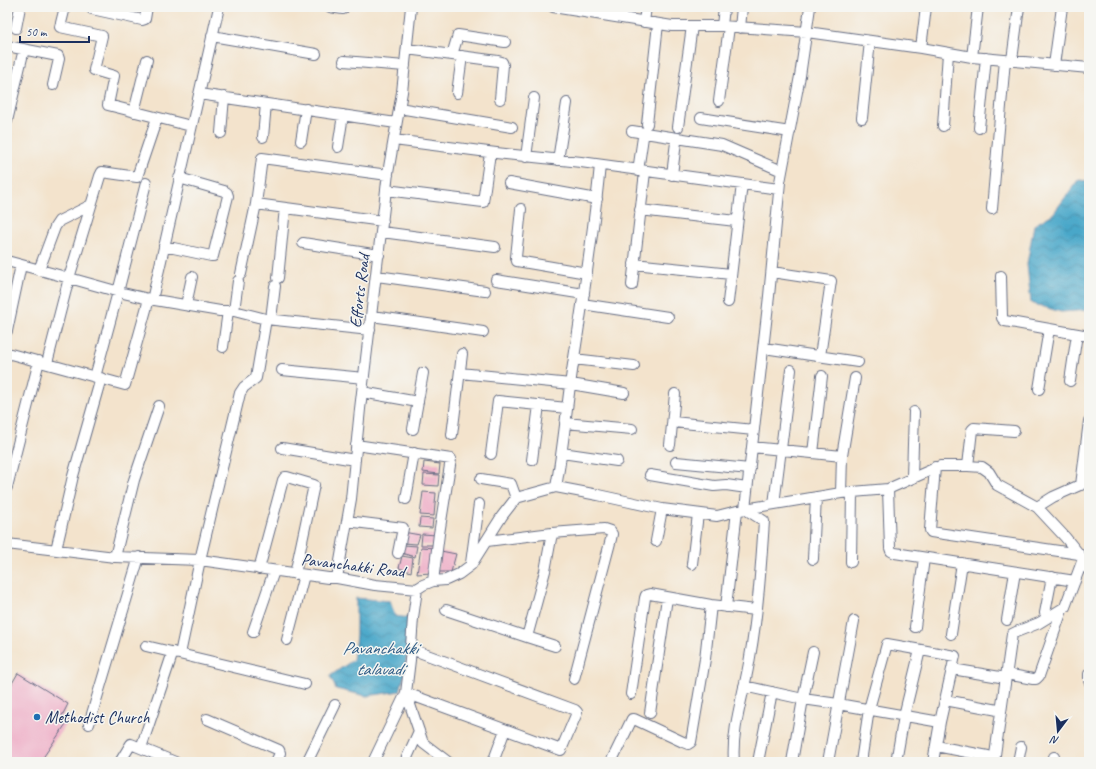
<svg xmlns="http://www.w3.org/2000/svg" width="1096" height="769" viewBox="0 0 1096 769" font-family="Caveat,sans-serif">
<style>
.water{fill:url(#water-waves);stroke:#326b94}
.building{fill:#eeadc6}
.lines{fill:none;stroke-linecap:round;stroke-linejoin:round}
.minor-casing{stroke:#676e84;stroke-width:12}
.minor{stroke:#fff;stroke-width:10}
.poi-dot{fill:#1f6fb2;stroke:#f6f6f2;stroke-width:1.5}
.labels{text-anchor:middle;stroke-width:3;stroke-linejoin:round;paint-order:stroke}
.street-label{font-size:17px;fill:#1b2f5e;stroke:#f6f6f2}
.poi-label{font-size:17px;fill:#1b2f5e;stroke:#f6f6f2;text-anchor:start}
.water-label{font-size:18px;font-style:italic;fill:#2b5983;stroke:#f6f6f2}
</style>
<defs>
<pattern id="water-waves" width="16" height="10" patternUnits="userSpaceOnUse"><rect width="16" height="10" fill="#4aa7c9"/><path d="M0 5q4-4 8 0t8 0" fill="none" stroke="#3d88a6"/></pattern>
</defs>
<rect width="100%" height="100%" fill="#f6f6f2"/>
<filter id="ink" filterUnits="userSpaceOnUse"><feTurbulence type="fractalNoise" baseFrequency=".025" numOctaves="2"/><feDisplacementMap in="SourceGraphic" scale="8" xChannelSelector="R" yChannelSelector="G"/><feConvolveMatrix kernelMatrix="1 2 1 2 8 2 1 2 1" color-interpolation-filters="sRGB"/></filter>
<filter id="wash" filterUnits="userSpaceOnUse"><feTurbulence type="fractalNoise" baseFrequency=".012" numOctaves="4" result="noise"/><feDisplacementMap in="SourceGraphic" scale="16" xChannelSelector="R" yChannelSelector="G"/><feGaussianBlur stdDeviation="0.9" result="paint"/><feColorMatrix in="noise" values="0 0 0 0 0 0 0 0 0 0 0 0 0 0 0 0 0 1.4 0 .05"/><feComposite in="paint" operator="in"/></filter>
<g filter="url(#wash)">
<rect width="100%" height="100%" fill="#f3e3cc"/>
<path class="water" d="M1078 180 1089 181V310L1061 312 1031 303 1027 264 1034 225 1053 214Z
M356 598 390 601 395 616 409 618 405 673 400 691 367 696 336 689 330 676 353 660 356 636Z"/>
<g id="blocks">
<path class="building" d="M424 462 440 464 439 474 423 472Z
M424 474 439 475 438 486 423 485Z
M423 492 436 493 434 516 420 515Z
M420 518 433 519 432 528 419 527Z
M403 532 420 535 417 544 402 543Z
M422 534 437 535 435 545H421Z
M403 545 417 546 415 557 401 553Z
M421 547 435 548 431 573 417 574Z
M441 551 456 554 451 572H436Z
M402 556 413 558 411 572 399 568Z
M18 673 68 704 62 716 70 718 40 762H7V692Z"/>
</g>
</g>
<g filter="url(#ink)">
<use href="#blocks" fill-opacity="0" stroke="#676e84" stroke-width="1"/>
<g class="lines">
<defs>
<path id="minor" d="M65 7 60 27 102 36 94 70 114 76 108 105 191 126
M330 7 343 9
M553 7 672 26H722L807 32 921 48 972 57 1089 68
M92 9 142 20 145 19 147 7
M644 22 646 7
M722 26 724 7
M16 28 20 7
M740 28 742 7
M212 36 316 54
M7 46 58 56 59 59 53 85
M921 48 926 7
M407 49 498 61 502 62 503 65 500 99
M452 55 458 35 505 42
M972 57 978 7
M1012 60 1019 7
M344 61 405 66
M1054 65 1062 7
M457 93 462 56
M199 94 396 123
M719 101 729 27
M399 108 512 127
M134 112 147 60
M701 118 790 132
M862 118 870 41
M7 121 24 49
M647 124 658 24
M943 126 948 53
M678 127 692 26
M979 128 986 58
M632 131 722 145 782 171
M221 133 224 97
M263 137 266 104
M394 140 496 153 581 162 779 189
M301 141 306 109
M338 147 343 115
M526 157 534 98
M558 160 567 103
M638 171 643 137
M672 175 676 142
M509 183 597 199
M386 190 483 202 490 153
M521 209 516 257 517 261 587 273
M992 209 1005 60
M640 210 736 221
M383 221 256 204 262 158 388 175
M382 232 495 247
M303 243 379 255
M164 246 211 256H213L228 196 227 193 224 191 179 178
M7 261 73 279 123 293 149 299 220 311H234L266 319 370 330
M634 264 731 274
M39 270 55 227 59 221 91 205
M772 272 831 281 820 356
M241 274 256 204
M377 276 485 291
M1001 276 1002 318 1005 321 1089 336
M278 278 285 208
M496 280 584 294
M632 285 645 172
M152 300 219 7
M728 302 742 184
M582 304 668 317
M186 305 192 277
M234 311 238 281
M372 316 483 332
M271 319 275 286
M7 331 21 265
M223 347 228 311
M764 348 858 362
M7 353 125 385 149 299
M574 359 634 366
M47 363 69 278 100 176 102 172 137 177 157 118
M282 370 364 378
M460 373 571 384 624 393
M95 377 118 292 146 183
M1070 381 1077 334
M1039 389 1049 329
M362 392 418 402
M673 422 754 430
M565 423 632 429
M413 429 423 373
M452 435 462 354
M356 445 451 459 439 534 433 581
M670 445 675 394
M282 448 355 460
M562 453 617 461
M813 453 822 376
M491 454 498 401 567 408
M842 456 855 378
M532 460 539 405
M676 462 750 469
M968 466 972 430 974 428 1014 431
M935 467 930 530 931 532 1079 554
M650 475 714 486 726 485 747 488
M912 477 914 412
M481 479 511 484 516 498
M1081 485 1089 421
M7 487 39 361
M556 487C564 444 567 401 574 358 584 294 594 230 600 165
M888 489 890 548 891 551 895 553 1075 581
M841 493 888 489 940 466H968L982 467 989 472 997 485 1037 507 1065 537 1083 559 1089 571
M406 499 414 453
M774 504 791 370
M1037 507 1053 497 1089 481
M745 509 769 296 780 182 800 76 810 7
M347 521 403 528 398 553
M552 533 604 529 610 531 612 534 611 539 574 679
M656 541 662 509
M7 544 115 557 200 560 328 578H337L375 585 417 589 423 585 433 581 446 580 459 574 471 565 502 516 516 498 556 487 598 495 662 509 717 516 745 509 841 493 842 456 752 447
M56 550 73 476 101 378
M115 557 134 480 159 406
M813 559 816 497
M851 562 852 492
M471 563 479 504
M692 564 698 514
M259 569 283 480 285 477H287L314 485 295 574
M337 578 351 499 360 409 388 173 402 92 411 7
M417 589 413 618 410 660 406 693 423 743 448 762
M726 607 737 511
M446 610 527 637 545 571 552 533 487 541
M1045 613 1052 577
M1007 620 1015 572
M915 627 924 558
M253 632 274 571
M951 634 962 563
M527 637 555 646
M287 640 304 575
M146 646 305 684
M180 654 200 560 240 393 244 387 256 378 266 319
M952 669 1000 677
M1006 674 1033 679H1036L1039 676 1062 610
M1089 674V681
M744 686 803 699 838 704 940 722 933 762
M631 694 645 598 646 595 650 594 711 605 756 610
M945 700 998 710
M650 713 667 598
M207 719 279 750 280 753 276 762
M89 724 139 557
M936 746 988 756
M141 748 173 652
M120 762 131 744 175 762
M307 762 335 705
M373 762 406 693 561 750 576 715 577 712 575 710 411 649
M405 762 419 731
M493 762 505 730
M611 762 632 719H634L683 742 688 744 691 742 705 659 711 605
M734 762C731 728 745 691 750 657 758 612 761 566 764 521L745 509
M758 762 772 692
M792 762 803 699 813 652
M828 762 854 621
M861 762 869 709 887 644 955 656 940 722
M896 762 904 716 920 650
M994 762 1012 634 1016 632 1039 623 1065 607 1083 559
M1018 762 1021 747
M1053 762 1054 757"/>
</defs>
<use href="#minor" class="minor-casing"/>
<use href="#minor" class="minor"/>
</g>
</g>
<circle class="poi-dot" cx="37" cy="717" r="4"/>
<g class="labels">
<g class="street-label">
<text transform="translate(359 291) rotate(-83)" y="6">Efforts Road</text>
<text transform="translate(353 565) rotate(7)" y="6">Pavanchakki Road</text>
</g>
<g class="poi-label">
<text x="45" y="723">Methodist Church</text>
</g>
<g class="water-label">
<text x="380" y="654">Pavanchakki<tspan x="380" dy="21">talavadi</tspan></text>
</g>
</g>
<rect width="1096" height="769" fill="none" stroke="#f6f6f2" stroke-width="24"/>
<g transform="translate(1058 731) rotate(196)" stroke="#f6f6f2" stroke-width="3" paint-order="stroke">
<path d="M0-3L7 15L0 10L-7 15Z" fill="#1b2f5e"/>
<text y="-6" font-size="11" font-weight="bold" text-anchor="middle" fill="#1b2f5e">N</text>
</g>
<path d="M20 36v6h69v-6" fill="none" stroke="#1b2f5e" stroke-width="2"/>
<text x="26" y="36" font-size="12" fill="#1b2f5e" stroke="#f6f6f2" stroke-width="3" paint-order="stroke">50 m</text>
</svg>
